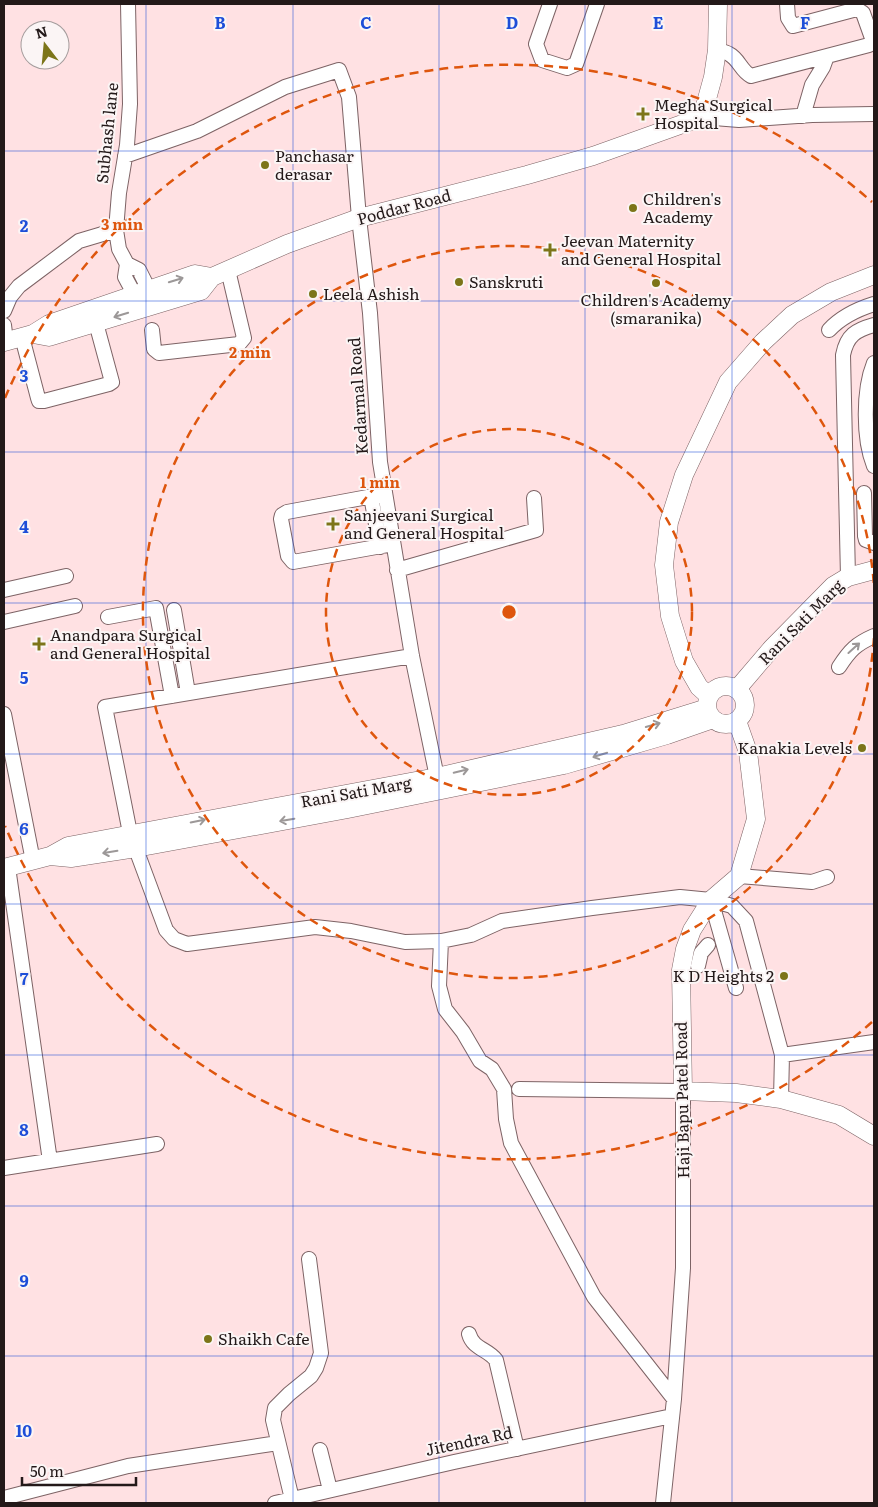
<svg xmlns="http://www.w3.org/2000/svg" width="878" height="1507" viewBox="0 0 878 1507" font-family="Literata,serif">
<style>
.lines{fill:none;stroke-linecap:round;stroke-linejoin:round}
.minor-casing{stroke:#7d6365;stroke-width:16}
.tertiary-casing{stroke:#7d6365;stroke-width:19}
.minor{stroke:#fff;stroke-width:14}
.tertiary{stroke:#fff;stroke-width:18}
.oneway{stroke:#9c9898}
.grid{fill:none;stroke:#1d4ed8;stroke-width:1;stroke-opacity:0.55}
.ring{fill:none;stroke:#de560d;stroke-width:2.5;stroke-dasharray:9 6}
.poi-dot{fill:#7c7519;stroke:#fbf5f5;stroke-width:2}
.labels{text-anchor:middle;stroke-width:4;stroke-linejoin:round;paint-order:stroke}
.poi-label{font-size:16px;fill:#231919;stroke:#fbf5f5;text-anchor:start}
.street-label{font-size:16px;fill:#231919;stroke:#fbf5f5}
.grid-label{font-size:16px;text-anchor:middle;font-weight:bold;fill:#1d4ed8;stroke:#fbf5f5;stroke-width:4;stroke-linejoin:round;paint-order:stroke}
.centre{fill:#de560d;stroke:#fbf5f5;stroke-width:2.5}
.ring-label{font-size:15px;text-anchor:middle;font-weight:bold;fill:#de560d;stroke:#fbf5f5;stroke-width:4;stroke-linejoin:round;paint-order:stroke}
</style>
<rect width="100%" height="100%" fill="#ffe1e3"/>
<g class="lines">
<defs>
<path id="minor" d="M550 4 536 44 542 60 567 68 576 64 597 4
M717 50C721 51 726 52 729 54 739 59 741 71 751 76L869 45 873 41 863 13 857 9 793 26 788 18 787 4
M803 116 812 85 823 67 827 56
M702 117 739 120 812 115 874 114
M125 156 197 131 285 87 339 70 349 97 359 218 370 313 380 462 412 656 439 787
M127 264 119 249 116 230 119 193 127 145 130 104 128 4
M127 264 139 270 153 298
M127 264 125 277 139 303
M4 311 10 297 19 286 79 241 116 230
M4 325 6 341
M152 330 154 349 159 353 239 344 244 338 228 270
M829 330C841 317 858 309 874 304
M22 337 38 398 39 401H44L109 384 112 382 96 323
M874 363C863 390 863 439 874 466
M864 493 865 536 866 540 874 543
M384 494 287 512 282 515 281 519 288 556 293 562 393 544
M371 496 380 547
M397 570 536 530 534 498
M848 577 843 355C847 335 856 330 874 325
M4 590 66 576
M174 610 188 693
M108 617 156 608 172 696
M4 622 75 606
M412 656 105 707 130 833 166 930 174 939 187 944 315 927 351 931 405 942 441 941 471 935 502 921 592 908 680 897 711 900 732 906 746 921 782 1055 781 1099
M839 667C850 650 856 644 874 636
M4 714 33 861
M8 867 50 1161
M739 876 812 882 827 877
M711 900 736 988
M441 941 439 986 445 1009 463 1032 480 1061 492 1069 504 1089 506 1119 511 1143 594 1297 674 1399
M698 966 701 953 708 945
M782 1055 874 1042
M519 1089 683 1091V1268L674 1399 663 1503
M4 1168 157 1144
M469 1334C473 1349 488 1349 496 1360L517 1449
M320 1450 330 1490
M4 1498 128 1466 278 1443
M292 1499 273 1420 275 1408 289 1394 311 1376 316 1368 321 1353 309 1259
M275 1503 454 1462 672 1416"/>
<path id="tertiary" d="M33 334 49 337 201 291 212 277
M4 342 33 334 49 324 195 274 212 277 287 244 359 218 527 175 593 156 702 117 713 77 717 50 718 4
M707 705a19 19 0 1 1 38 0a19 19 0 1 1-38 0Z
M737 689 772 648 833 586 848 577 874 570
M709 696 699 687 684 661 670 616 664 565 669 522 684 475 728 382 763 342 792 315 831 292 874 275
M737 721 748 752 756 819 739 876 711 900 692 930 685 949 681 970 683 1091 736 1093 781 1099 839 1115 874 1136
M50 856 71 858 136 848 348 809 564 765 667 735 713 719
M4 868 50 856 68 846 437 777 623 734 707 708"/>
</defs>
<use href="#minor" class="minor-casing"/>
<use href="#tertiary" class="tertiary-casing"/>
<use href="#minor" class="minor"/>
<use href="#tertiary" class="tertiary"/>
</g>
<defs><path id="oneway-shaft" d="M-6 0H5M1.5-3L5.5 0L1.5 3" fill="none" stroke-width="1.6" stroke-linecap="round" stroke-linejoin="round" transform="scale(1.25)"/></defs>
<g class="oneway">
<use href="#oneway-shaft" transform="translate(176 280) rotate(-17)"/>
<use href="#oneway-shaft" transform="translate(121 315) rotate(163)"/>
<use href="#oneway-shaft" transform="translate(854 648) rotate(-42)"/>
<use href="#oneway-shaft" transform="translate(653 725) rotate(-16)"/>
<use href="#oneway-shaft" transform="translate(600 755) rotate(163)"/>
<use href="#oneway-shaft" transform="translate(461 771) rotate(-13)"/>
<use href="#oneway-shaft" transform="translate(287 820) rotate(170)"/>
<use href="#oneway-shaft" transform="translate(198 821) rotate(-11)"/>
<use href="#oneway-shaft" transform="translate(110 852) rotate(171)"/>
</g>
<path class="grid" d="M146 4V1503M293 4V1503M439 4V1503M585 4V1503M732 4V1503M4 151H874M4 301H874M4 452H874M4 603H874M4 754H874M4 904H874M4 1055H874M4 1206H874M4 1356H874"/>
<g class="ring">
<circle cx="509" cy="612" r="183"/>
<path d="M874 638A366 366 0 1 1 874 586"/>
<path d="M872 1022A548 548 0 0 1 5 826M5 398A548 548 0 0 1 872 202"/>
</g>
<g class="poi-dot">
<path d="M640.5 106.5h5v5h5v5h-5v5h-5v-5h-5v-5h5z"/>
<circle cx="265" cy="165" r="5"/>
<circle cx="633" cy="208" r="5"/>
<path d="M547.5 242.5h5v5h5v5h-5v5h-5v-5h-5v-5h5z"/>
<circle cx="459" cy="282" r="5"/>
<circle cx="656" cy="283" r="5"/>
<circle cx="313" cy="294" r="5"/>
<path d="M330.5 516.5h5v5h5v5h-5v5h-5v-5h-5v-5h5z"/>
<path d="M36.5 636.5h5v5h5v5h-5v5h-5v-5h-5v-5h5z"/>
<circle cx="862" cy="748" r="5"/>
<circle cx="784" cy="976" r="5"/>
<circle cx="208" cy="1339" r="5"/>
</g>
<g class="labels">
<g class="poi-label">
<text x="654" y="111">Megha Surgical<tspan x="654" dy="18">Hospital</tspan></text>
<text x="275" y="162">Panchasar<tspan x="275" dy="18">derasar</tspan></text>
<text x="643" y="205">Children's<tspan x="643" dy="18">Academy</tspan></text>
<text x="561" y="247">Jeevan Maternity<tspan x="561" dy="18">and General Hospital</tspan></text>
<text x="469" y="288">Sanskruti</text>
<text x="323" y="300">Leela Ashish</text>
<text x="656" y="306" text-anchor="middle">Children's Academy<tspan x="656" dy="18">(smaranika)</tspan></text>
<text x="344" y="521">Sanjeevani Surgical<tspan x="344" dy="18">and General Hospital</tspan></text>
<text x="50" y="641">Anandpara Surgical<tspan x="50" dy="18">and General Hospital</tspan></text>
<text x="852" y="754" text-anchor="end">Kanakia Levels</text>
<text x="774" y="982" text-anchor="end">K D Heights 2</text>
<text x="218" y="1345">Shaikh Cafe</text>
</g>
<g class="street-label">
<text transform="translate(107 133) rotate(-84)" y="6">Subhash lane</text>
<text transform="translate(404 207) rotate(-15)" y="6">Poddar Road</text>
<text transform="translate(358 396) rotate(-94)" y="6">Kedarmal Road</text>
<text transform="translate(801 622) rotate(-45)" y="6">Rani Sati Marg</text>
<text transform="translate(356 792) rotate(-10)" y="6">Rani Sati Marg</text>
<text transform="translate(682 1100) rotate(-91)" y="6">Haji Bapu Patel Road</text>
<text transform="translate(469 1441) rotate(-12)" y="6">Jitendra Rd</text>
</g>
</g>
<g class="grid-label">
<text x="220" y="29">B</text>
<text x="366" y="29">C</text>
<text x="512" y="29">D</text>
<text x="658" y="29">E</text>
<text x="805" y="29">F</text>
<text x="24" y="232">2</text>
<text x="24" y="382">3</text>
<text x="24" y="533">4</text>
<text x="24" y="684">5</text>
<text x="24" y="835">6</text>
<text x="24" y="985">7</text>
<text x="24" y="1136">8</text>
<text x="24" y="1287">9</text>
<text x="24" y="1437">10</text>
</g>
<circle cx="509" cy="612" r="8" class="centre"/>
<g class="ring-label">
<text x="122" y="230">3 min</text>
<text x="250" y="358">2 min</text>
<text x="380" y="488">1 min</text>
</g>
<rect width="878" height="1507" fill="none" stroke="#231919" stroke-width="10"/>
<g transform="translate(45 45) rotate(344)"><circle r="24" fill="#fbf5f5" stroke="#a59d9d"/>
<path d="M0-4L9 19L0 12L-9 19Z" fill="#7c7519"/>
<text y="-8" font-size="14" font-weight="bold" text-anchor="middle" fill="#231919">N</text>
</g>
<path d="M22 1477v8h114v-8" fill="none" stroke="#231919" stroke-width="2.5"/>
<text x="30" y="1477" font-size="15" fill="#231919" stroke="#fbf5f5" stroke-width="4" paint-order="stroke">50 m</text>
</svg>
